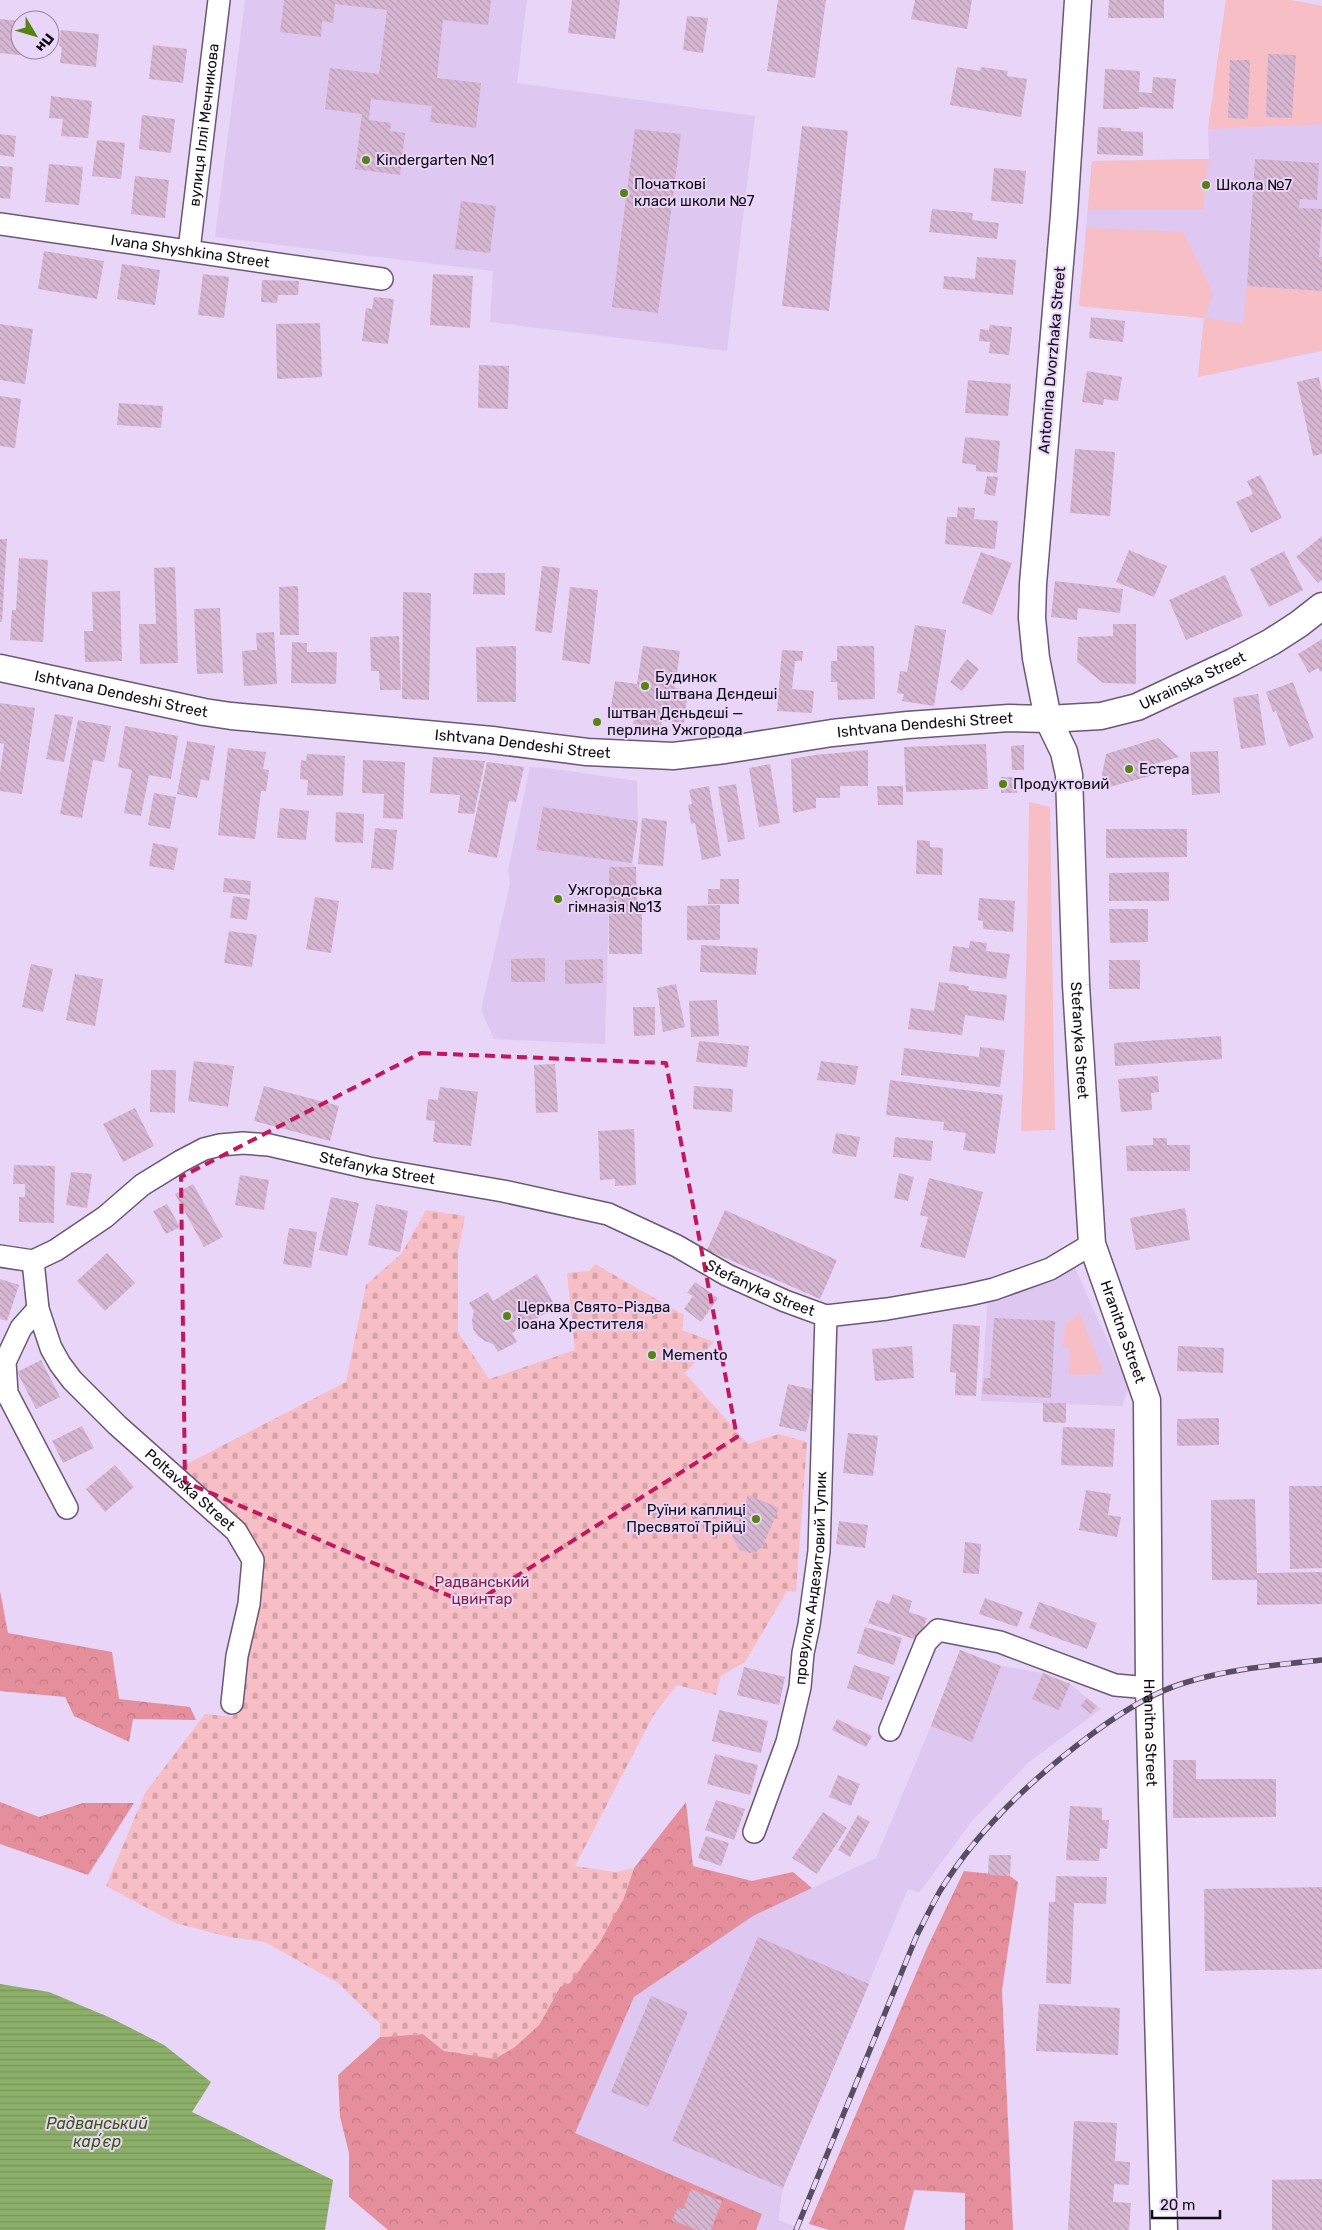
<svg xmlns="http://www.w3.org/2000/svg" width="1322" height="2230" viewBox="0 0 1322 2230" font-family="Rubik,sans-serif">
<style>
.built{fill:#dec7f0}
.green{fill:#f8bec5}
.forest{fill:url(#forest-crowns)}
.cemetery{fill:url(#cemetery-stones)}
.water{fill:url(#water-rules)}
.building{fill:url(#building-back-hatch)}
.lines{fill:none;stroke-linecap:round;stroke-linejoin:round}
.minor-casing{stroke:#6a5876;stroke-width:24}
.tertiary-casing{stroke:#6a5876;stroke-width:29}
.minor{stroke:#fff;stroke-width:21}
.tertiary{stroke:#fff;stroke-width:26}
.rail-casing{stroke:#594e61;stroke-width:5.5}
.rail{stroke:#e9d5f8;stroke-width:4;stroke-dasharray:11;stroke-linecap:butt}
.marked{fill:none;stroke:#c2185b;stroke-width:4;stroke-dasharray:10 6;stroke-linejoin:round}
.poi-dot{fill:#558414;stroke:#e9d5f8;stroke-width:2}
.labels{text-anchor:middle;stroke-width:4;stroke-linejoin:round;paint-order:stroke}
.street-label{font-size:15px;fill:#110b16;stroke:#e9d5f8}
.poi-label{font-size:15px;fill:#110b16;stroke:#e9d5f8;text-anchor:start}
.park-label{font-size:15px;fill:#86223b;stroke:#e9d5f8}
.water-label{font-size:16px;font-style:italic;fill:#38590c;stroke:#e9d5f8}
</style>
<defs>
<pattern id="forest-crowns" width="20" height="18" patternUnits="userSpaceOnUse" patternTransform="scale(1.25)"><rect width="20" height="18" fill="#e48f9b"/><path d="M2 6a3 3 0 1 1 6 0M12 15a3 3 0 1 1 6 0" fill="none" stroke="#c37a85"/></pattern>
<pattern id="cemetery-stones" width="16" height="16" patternUnits="userSpaceOnUse" patternTransform="scale(1.25)"><rect width="16" height="16" fill="#f8bec5"/><path d="M2 7V4a2 2 0 0 1 4 0v3zM10 15v-3a2 2 0 0 1 4 0v3z" fill="#d4a2a8"/></pattern>
<pattern id="water-rules" width="6" height="5" patternUnits="userSpaceOnUse" patternTransform="scale(1.25)"><rect width="6" height="5" fill="#8cb06a"/><path d="M0 2.5h6" fill="none" stroke="#78965b"/></pattern>
<pattern id="building-back-hatch" width="6" height="6" patternUnits="userSpaceOnUse" patternTransform="scale(1.25)"><rect width="6" height="6" fill="#d6b6d1"/><path d="M-1 5l2 2M0 0l6 6M5-1l2 2" fill="none" stroke="#b79bb3"/></pattern>
</defs>
<rect width="100%" height="100%" fill="#e9d5f8"/>
<path class="built" d="M245 0H527L517 83 755 116 727 351 490 322 493 271 215 237Z
M1226 0H1290L1322 6V351L1198 377 1204 318 1079 306 1092 161 1209 159 1208 129Z
M530 767 547 768 637 781 638 821 632 863 636 867H610L605 1044 494 1039 481 1010 510 884 508 870Z
M1074 1266 1129 1388 1122 1406 981 1401 988 1296Z
M960 1650 1001 1666 1043 1673 1070 1684 1101 1709 1029 1762 972 1821 919 1893 908 1889 783 2188 778 2220 804 2230H756L762 2215 575 2133 634 1997 753 1916 876 1858 931 1726Z"/>
<path class="green" d="M1226 0H1290L1322 6V124L1208 129Z
M1209 159 1203 209 1088 210 1092 161Z
M1087 228 1183 232 1213 293 1205 318 1243 324 1247 286 1322 291V350L1198 377 1204 318 1079 306Z
M1029 802 1050 807 1055 1130 1021 1131C1025 1022 1028 912 1029 802Z
M1080 1313 1102 1369 1101 1374 1069 1375 1070 1348H1063L1065 1325Z"/>
<path class="forest" d="M0 1591 8 1633 112 1652 119 1699 190 1707 196 1720 133 1719 129 1742 74 1716 65 1697 0 1691Z
M0 1802 39 1817 83 1803H134L88 1875 0 1844Z
M686 1802 693 1866 752 1881 793 1872 812 1888 753 1916 634 1997 575 2133 762 2214 756 2230H388L349 2197V2153L340 2117 338 2075 380 2037 423 2034 444 2051 539 2025 560 1987 623 1900 634 1868Z
M964 1871 1010 1876 1018 1882 1002 1990 1013 2230H965V2193L914 2190 904 2230H829L809 2224 927 1948Z"/>
<path class="cemetery" d="M426 1210 465 1216 458 1253V1332L489 1379 575 1350 567 1273 589 1271 595 1264 684 1315 682 1330 714 1342 685 1373 748 1444 779 1434 807 1442 796 1592 787 1591 745 1662 721 1676 716 1695 677 1685 653 1716 575 1866 615 1872 634 1868 623 1900 600 1942 570 1983 560 1987 539 2025 515 2047 495 2059 444 2051 423 2034 380 2037V2024L338 1983 265 1942 229 1937 175 1923 106 1886 145 1793 205 1714 233 1717 259 1550 177 1469 346 1382 366 1285 402 1253Z"/>
<path class="water" d="M0 1984 49 1992 111 2018 164 2045 211 2082 192 2112 333 2180 325 2230H0Z"/>
<path class="building" d="M284 0H491L488 25 443 20 437 78 481 83 476 128 430 122 432 106 371 99 369 120 391 123 390 131 405 133 400 175 355 169 362 114 325 109 330 68 379 74 387 10 335 4 333 23 322 21 321 37 280 32Z
M572 0H620L615 39 568 33Z
M778 0H826L815 78 767 71Z
M915 0H972L967 29 911 19Z
M1109 0H1164V18H1108Z
M687 16 708 18 703 53 683 50Z
M0 19 20 21V50H31L30 56 0 53Z
M61 30 99 34 96 67 60 63 62 47 59 46Z
M153 45 187 49 183 83 149 79Z
M1268 54 1296 55 1292 118 1266 117Z
M1230 60H1250L1248 119 1228 118Z
M957 67 980 71 981 67 1008 71 1007 76 1027 79 1021 117 950 105Z
M1105 69 1140 71 1139 92 1152 93 1153 77 1176 79 1173 109 1139 107V109H1103Z
M51 96 92 101 88 138 61 136 63 119 49 118Z
M142 115 175 119 171 153 139 149Z
M802 126 848 131 829 311 782 306Z
M1098 127 1121 128V131L1143 132V156L1097 154Z
M635 129 681 134 658 313 612 307Z
M0 134 16 136 14 157 0 155Z
M97 140 125 143 121 179 92 176Z
M1255 159 1319 163 1317 200 1300 199 1299 208 1322 209 1319 257H1322V291L1247 286Z
M49 164 83 167 79 205 45 202Z
M0 166 13 167 10 199 0 198Z
M994 168 1026 171 1023 204 991 201Z
M135 176 169 180 165 218 131 214Z
M461 201 496 206 490 253 455 249Z
M932 209 973 213 972 220 999 223 997 239 929 232Z
M44 251 104 261 97 299 38 289Z
M977 257 1016 260 1013 295 943 289 944 276 975 279Z
M122 264 160 270 155 305 117 299Z
M203 274 229 277 224 318 198 315Z
M433 274 473 276 470 328 430 325Z
M262 280 299 281 298 295H278L277 303 261 302Z
M374 297 394 299 388 344 362 341 366 308 372 309Z
M1091 317 1125 321 1123 342 1089 338Z
M320 323 322 377 277 379 276 324Z
M0 324 33 329 25 384 0 380Z
M990 325 1012 327 1009 355 989 353 990 342 979 341 980 329 989 330Z
M479 365 509 366 508 409 478 408Z
M1087 371 1122 377 1118 401 1104 399 1103 405 1082 402Z
M1319 377 1322 392V454L1313 456 1297 382Z
M968 380 1011 384 1008 416 965 413Z
M0 396 21 399 15 448 0 446Z
M119 403 163 406 161 428 117 425Z
M965 437 1000 441 997 473 976 471V465L962 463Z
M1075 449 1115 452 1110 516 1070 513Z
M1260 475 1282 518 1251 533 1236 502 1253 494 1247 481Z
M987 476 998 477 995 496 984 494Z
M958 507 975 508 974 519 998 521 995 549 945 544 947 517H957Z
M1322 536V580L1318 583 1296 557Z
M0 539H7L2 622H0Z
M1129 550 1167 566 1154 597 1116 582Z
M1284 551 1303 590 1269 607 1250 569Z
M981 552 1012 563 992 615 962 603Z
M19 558 48 560 43 642 10 640 12 610H16Z
M542 566 560 568 552 633 535 631Z
M175 567 178 663 140 664 139 624H156L154 568Z
M474 573H505V595L473 594Z
M1225 575 1243 616 1186 640 1169 600Z
M1055 581 1123 589 1120 613 1078 608 1077 620 1051 617Z
M298 586 299 635H280L279 587Z
M570 587 598 590 590 664 562 660Z
M120 591 122 661 85 662 84 631H93L92 592Z
M403 592 431 593 429 700 402 699Z
M220 608 223 673 197 674 194 609Z
M1113 624H1136V684L1103 683 1077 662 1078 637 1113 636Z
M915 625 946 630 934 706 902 701 904 694 897 693 900 671 907 672Z
M274 632 277 684 244 686 242 651 257 650 256 633Z
M399 636 401 690H380L379 671H371L370 637Z
M1322 639V671L1320 672 1318 668 1309 673 1298 654Z
M292 642 307 643V652H337L336 684 291 683Z
M516 646V702H477L476 647Z
M643 646 680 651 675 688 688 690 684 723 662 721 661 727 633 724 634 718 610 714 615 681 637 684Z
M837 646H874L875 699 838 700 837 682H831V661H837Z
M782 650 803 651 802 661H795L792 689 814 691 812 713 777 711Z
M967 659 979 669 962 691 950 682Z
M1293 682 1314 738 1289 747 1276 711 1273 712 1266 692Z
M1258 694 1266 745 1241 749 1233 698Z
M0 703 35 708 22 794 0 791V773L4 744 0 743Z
M55 714 73 717 64 762 46 759Z
M78 720 111 726 104 762 93 760 82 818 60 814Z
M125 726 178 736 171 779 149 775 141 816 124 813 132 770 118 767Z
M1158 738 1179 757 1154 764 1157 774 1099 790 1106 754Z
M187 741 215 746 209 781 201 779 197 798 177 794Z
M986 744 988 789 906 792 904 747Z
M1024 745V770H1012L1011 746Z
M228 748 266 752 263 769 269 770 266 791H261L255 839 218 835Z
M868 750V786H840V798H816V808L793 813 791 759 815 755Z
M1218 751 1220 793 1192 795 1190 752Z
M307 754 345 756 343 796 307 795 308 780 300 779 301 760 306 761Z
M433 757 485 761 474 814 458 813 460 795 430 793Z
M363 760 405 762 403 819 383 818 384 794 362 793Z
M487 762 524 767 516 802 509 801 497 858 468 852Z
M770 764 780 823 759 827 749 768Z
M1001 777H1017V793H1001Z
M736 784 745 839 728 842 718 787Z
M709 786 721 856 702 860 695 823 691 824 688 805 692 804 689 790Z
M877 786H903V805H878Z
M154 793 176 797 170 829 148 825Z
M543 807 638 821 632 863 536 850Z
M280 808 309 811 306 840 277 838Z
M336 812 364 814 363 843 335 842Z
M642 818 667 821 663 866 638 864Z
M375 828 397 830 393 870 371 868Z
M1106 829H1187V857L1106 858Z
M917 840 930 841V847L943 848 942 875 916 874Z
M153 843 178 848 174 870 149 866Z
M609 867H636L637 914H642V954H609Z
M1169 872V901H1109V873Z
M224 878 251 881 250 895 223 892Z
M720 879H739V904H708V889H720Z
M233 896 250 899 247 920 230 918Z
M315 897 339 901 331 953 306 949Z
M979 898 1015 901 1013 932 983 929V921L978 920Z
M720 905V940H687V906Z
M1109 909H1148V942L1110 943Z
M229 931 257 935 252 967 224 963Z
M970 941 987 943 986 951 1010 954 1006 979 949 971 953 946 969 948Z
M701 945 758 948 756 975 700 972Z
M545 958V982H511V959Z
M603 959V983L565 984V960Z
M1109 960H1140V989H1109Z
M31 964 53 969 43 1012 22 1007Z
M75 974 103 979 95 1026 66 1020Z
M939 982 969 986 968 990 1007 995 1004 1021 965 1015 962 1035 908 1029 911 1008 934 1011Z
M676 984 685 1027 663 1032 657 988Z
M717 1000 719 1036 691 1037 689 1001Z
M633 1007H655V1035L634 1036Z
M1221 1036 1222 1059 1115 1066 1114 1043Z
M699 1041 749 1046 747 1067 696 1062Z
M980 1047 1005 1050 1000 1087 901 1075 904 1048 979 1057Z
M194 1061 234 1066 228 1107 188 1101Z
M821 1061 858 1066 855 1085 817 1080Z
M555 1064 558 1112 536 1113 534 1065Z
M151 1070H176L175 1113 150 1112Z
M1158 1076 1159 1092 1151 1093 1152 1110 1121 1112 1118 1079Z
M890 1080 1003 1095 995 1154 963 1150 966 1133 943 1130 944 1122 886 1115Z
M264 1086 339 1106 330 1141 254 1121Z
M694 1086 733 1089 732 1112 693 1109Z
M440 1087 478 1092 471 1146 433 1142 435 1121 426 1120 428 1099 438 1100Z
M135 1108 154 1146 123 1162 103 1124Z
M634 1129 636 1185 615 1186V1179L600 1180 598 1131Z
M836 1133 860 1137 856 1157 832 1153Z
M895 1137 933 1141 931 1161 893 1157Z
M1153 1138H1167V1145H1190V1171H1127L1126 1146 1153 1145Z
M14 1165 55 1166 54 1223 19 1222V1197H25V1184H13Z
M71 1172 92 1174 87 1208 66 1205Z
M899 1173 914 1177 908 1201 894 1198Z
M240 1175 269 1180 264 1210 235 1205Z
M929 1178 983 1192 965 1258 920 1247 928 1217 920 1215Z
M193 1184 223 1237 204 1247 175 1194Z
M331 1197 359 1203 347 1256 319 1250Z
M167 1204 180 1227 166 1234 153 1211Z
M376 1204 408 1211 400 1252 368 1245Z
M1185 1208 1190 1240 1136 1250 1130 1218Z
M725 1210 837 1260 820 1299 707 1250Z
M289 1228 317 1232 311 1268 283 1264Z
M107 1253 135 1283 105 1311 77 1281Z
M537 1274 556 1307 512 1333 517 1342 498 1352 493 1344 485 1341 478 1336 473 1329 472 1320 474 1311 469 1303 488 1292 493 1301Z
M0 1279 19 1285 7 1321 0 1319Z
M695 1282 718 1298 701 1322 684 1309 693 1296 687 1293Z
M994 1318 1055 1321 1051 1398 982 1394 984 1378H990Z
M953 1324 980 1326 976 1396 955 1395 956 1373 950 1372Z
M912 1346 914 1378 875 1381 872 1349Z
M1178 1346 1224 1348 1223 1373 1177 1371Z
M41 1360 60 1397 36 1409 17 1372Z
M788 1384 815 1390 806 1432 779 1426Z
M1043 1403H1066V1423L1043 1422Z
M1219 1418V1445L1177 1446V1419Z
M82 1426 94 1448 63 1463 52 1441Z
M1063 1427 1115 1429 1113 1467 1061 1465Z
M848 1433 878 1436 873 1476 843 1473Z
M115 1465 134 1487 105 1512 86 1489Z
M1289 1486H1322V1568L1290 1569Z
M1086 1490 1111 1494 1108 1515 1121 1517 1117 1537 1079 1530Z
M748 1495 779 1508 763 1546 756 1552 750 1553 740 1550 732 1537Z
M1255 1499 1257 1573 1322 1572V1604L1257 1605V1580H1212L1211 1500Z
M839 1521 868 1525 865 1548 836 1544Z
M965 1542 981 1544 979 1574 963 1573Z
M893 1594 912 1601 909 1612 927 1618 919 1641 868 1623 877 1600 889 1604Z
M985 1598 1023 1612 1017 1627 979 1614Z
M1039 1602 1097 1623 1087 1649 1029 1628Z
M865 1627 902 1638 894 1665 857 1653Z
M960 1650 1001 1666 972 1742 931 1726Z
M854 1665 890 1677 882 1700 847 1688Z
M744 1667 785 1677 779 1705 737 1695Z
M1043 1673 1070 1684 1059 1710 1032 1699Z
M1087 1698 1097 1706 1091 1714 1081 1706Z
M719 1710 768 1721 761 1753 712 1741Z
M837 1719 872 1736 866 1747 832 1730Z
M715 1754 758 1765 750 1795 707 1784Z
M1173 1760H1196V1779H1276V1817L1173 1818Z
M838 1775 860 1784 851 1806 829 1797Z
M716 1800 745 1809 734 1840 705 1830Z
M1070 1806 1102 1808V1820H1109L1107 1849 1100 1848 1099 1861 1066 1860Z
M823 1812 847 1828 817 1874 792 1858Z
M858 1815 870 1822 850 1857 838 1850Z
M706 1836 729 1843 721 1866 698 1858Z
M989 1855H1011L1010 1876 988 1875Z
M1056 1876 1107 1877 1106 1904 1074 1903 1071 1984 1046 1983 1049 1902H1055Z
M1322 1887V1969L1205 1971 1204 1889Z
M758 1937 869 1984 783 2188 672 2141Z
M651 1996 688 2012 648 2107 611 2092Z
M1039 2004 1120 2008 1118 2055 1036 2051Z
M1074 2121 1117 2123 1115 2161 1130 2162 1129 2185 1114 2184 1113 2202 1131 2203 1129 2230H1068Z
M1322 2179V2230H1272V2180Z
M691 2189 722 2201 711 2230H697L672 2220 678 2207 683 2209Z"/>
<g class="lines">
<defs>
<g id="minor">
<path id="s1" d="M0 224 382 279"/>
<path id="s2" d="M189 250 219 0"/>
<path id="s3" d="M0 1256 33 1261 56 1250 105 1217 142 1185 181 1161 204 1149 220 1145 243 1143 269 1145 369 1168 503 1191 608 1214 677 1246 727 1275 785 1301 826 1316 887 1309 968 1295 994 1289 1050 1269 1092 1244"/>
<path id="s4" d="M33 1261 38 1309 51 1348 60 1364 72 1380 117 1425 236 1531 253 1560 249 1604 237 1656 232 1703"/>
<path d="M38 1309 21 1328 5 1362 7 1393 67 1508"/>
<path d="M890 1730 926 1642 938 1630 1000 1642 1115 1685 1149 1688"/>
<path id="s5" d="M754 1832 787 1742 800 1687 803 1653 809 1625 819 1551 826 1316"/>
</g>
<g id="tertiary">
<path id="s6" d="M1078 0 1064 215 1033 584 1032 618 1036 658 1048 719 1064 752 1069 775 1076 985 1092 1244 1147 1400 1149 1688 1164 2230"/>
<path id="s7" d="M0 668 204 712 231 716 492 740 587 752 673 756 725 750 832 733 908 725 1009 718 1048 719 1101 716 1137 707 1233 662 1271 642 1299 624 1322 606"/>
</g>
</defs>
<use href="#minor" class="minor-casing"/>
<use href="#tertiary" class="tertiary-casing"/>
<use href="#minor" class="minor"/>
<use href="#tertiary" class="tertiary"/>
<defs>
<path id="rail" d="M796 2230 917 1935C925 1920 932 1905 940 1891 978 1829 1034 1777 1092 1734 1119 1714 1151 1693 1184 1683 1228 1669 1276 1665 1322 1660"/>
</defs>
<use href="#rail" class="rail-casing"/>
<use href="#rail" class="rail"/>
</g>
<path class="marked" d="M421 1053 666 1063 737 1437 471 1605 185 1482 181 1177Z"/>
<g class="poi-dot">
<circle cx="366" cy="160" r="5"/>
<circle cx="1206" cy="185" r="5"/>
<circle cx="624" cy="193" r="5"/>
<circle cx="645" cy="686" r="5"/>
<circle cx="597" cy="722" r="5"/>
<circle cx="1129" cy="769" r="5"/>
<circle cx="1003" cy="784" r="5"/>
<circle cx="558" cy="899" r="5"/>
<circle cx="507" cy="1316" r="5"/>
<circle cx="652" cy="1355" r="5"/>
<circle cx="756" cy="1519" r="5"/>
</g>
<g class="labels">
<g class="street-label">
<text dy="5" stroke="none"><textPath href="#s2" startOffset="126">вулиця Іллі Мечникова</textPath></text>
<text dy="5" stroke="none"><textPath href="#s1" startOffset="192">Ivana Shyshkina Street</textPath></text>
<text transform="translate(1052 360) rotate(-85)" y="5">Antonina Dvorzhaka Street</text>
<text dy="5" stroke="none"><textPath href="#s7" startOffset="1209">Ukrainska Street</textPath></text>
<text dy="5" stroke="none"><textPath href="#s7" startOffset="124">Ishtvana Dendeshi Street</textPath></text>
<text dy="5" stroke="none"><textPath href="#s7" startOffset="934">Ishtvana Dendeshi Street</textPath></text>
<text dy="5" stroke="none"><textPath href="#s7" startOffset="529">Ishtvana Dendeshi Street</textPath></text>
<text dy="5" stroke="none"><textPath href="#s6" startOffset="1048">Stefanyka Street</textPath></text>
<text dy="5" stroke="none"><textPath href="#s3" startOffset="415">Stefanyka Street</textPath></text>
<text dy="5" stroke="none"><textPath href="#s3" startOffset="820">Stefanyka Street</textPath></text>
<text dy="5" stroke="none"><textPath href="#s6" startOffset="1345">Hranitna Street</textPath></text>
<text dy="5" stroke="none"><textPath href="#s4" startOffset="289">Poltavska Street</textPath></text>
<text dy="5" stroke="none"><textPath href="#s5" startOffset="262">провулок Андезитовий Тупик</textPath></text>
<text dy="5" stroke="none"><textPath href="#s6" startOffset="1750">Hranitna Street</textPath></text>
</g>
<g class="poi-label">
<text x="376" y="165">Kindergarten №1</text>
<text x="634" y="189">Початкові<tspan x="634" dy="17">класи школи №7</tspan></text>
<text x="1216" y="190">Школа №7</text>
<text x="655" y="682">Будинок<tspan x="655" dy="17">Іштвана Дєндеші</tspan></text>
<text x="607" y="718">Іштван Дєньдєші —<tspan x="607" dy="17">перлина Ужгорода</tspan></text>
<text x="1139" y="774">Естера</text>
<text x="1013" y="789">Продуктовий</text>
<text x="568" y="895">Ужгородська<tspan x="568" dy="17">гімназія №13</tspan></text>
<text x="517" y="1312">Церква Свято-Різдва<tspan x="517" dy="17">Іоана Хрестителя</tspan></text>
<text x="662" y="1360">Memento</text>
<text x="746" y="1515" text-anchor="end">Руїни каплиці<tspan x="746" dy="17">Пресвятої Трійці</tspan></text>
</g>
<g class="park-label">
<text x="482" y="1587">Радванський<tspan x="482" dy="17">цвинтар</tspan></text>
</g>
<g class="water-label">
<text x="97" y="2129">Радванський<tspan x="97" dy="18">карʼєр</tspan></text>
</g>
</g>
<g transform="translate(35 35) rotate(128)"><circle r="24" fill="#e9d5f8" stroke="#93849e"/>
<path d="M0-4L9 19L0 12L-9 19Z" fill="#558414"/>
<text y="-8" font-size="14" font-weight="bold" text-anchor="middle" fill="#110b16">Пн</text>
</g>
<path d="M1152 2210v8h68v-8" fill="none" stroke="#110b16" stroke-width="2.5"/>
<text x="1160" y="2210" font-size="15" fill="#110b16" stroke="#e9d5f8" stroke-width="4" paint-order="stroke">20 m</text>
</svg>
